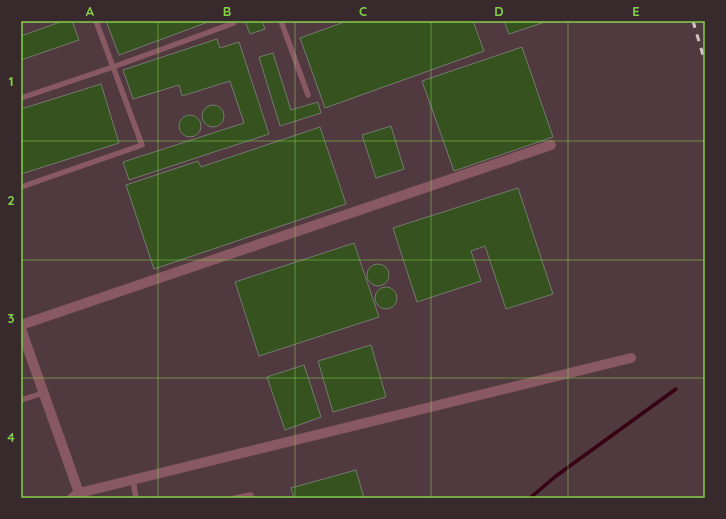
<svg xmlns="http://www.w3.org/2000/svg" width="726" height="519" viewBox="0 0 726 519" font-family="Quicksand,sans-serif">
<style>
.built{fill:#503a3f}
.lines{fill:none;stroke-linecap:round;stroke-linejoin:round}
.stream{stroke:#370115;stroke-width:3.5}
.building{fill:#35521f;stroke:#737b6e}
.lane{stroke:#885863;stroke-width:5.5}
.street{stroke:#885863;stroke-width:10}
.rail{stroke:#d0c6c8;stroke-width:3;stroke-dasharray:7 7;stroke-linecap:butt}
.grid{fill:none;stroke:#86cf4c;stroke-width:1;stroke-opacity:0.55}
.neatline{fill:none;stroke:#86cf4c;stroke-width:1.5}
.grid-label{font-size:13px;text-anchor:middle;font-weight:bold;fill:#86cf4c}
</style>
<rect width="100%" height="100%" fill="#413336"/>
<path class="built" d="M21 21H705V498H21Z"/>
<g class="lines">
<path class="stream" d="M530 498 556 476 676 389"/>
</g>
<path class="building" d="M63 21H72L79 40 21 60V36Z
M106 21H211L119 55Z
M245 21H262L265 29 250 34Z
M347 21H473L484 51 325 108 300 38Z
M504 21H545V22L509 34Z
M217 39 220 48 239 42 269 134 129 180 123 162 244 123 230 81 182 96 179 85 133 99 123 70Z
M522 47 553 137 454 171 422 81Z
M273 53 291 110 318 102 321 113 280 126 259 57Z
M101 84 119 143 21 174V109Z
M202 116a11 11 0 1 1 22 0a11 11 0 1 1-22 0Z
M179 126a11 11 0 1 1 22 0a11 11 0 1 1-22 0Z
M391 126 404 169 376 178 362 135Z
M320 127 346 204 154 269 126 185 198 161 201 167Z
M518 188 553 294 506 309 485 246 471 251 481 281 417 302 393 228Z
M354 243 379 317 259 356 235 282Z
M367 275a11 11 0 1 1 22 0a11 11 0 1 1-22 0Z
M375 298a11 11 0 1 1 22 0a11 11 0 1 1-22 0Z
M371 345 386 397 333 412 318 361Z
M304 365 321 417 285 430 267 377Z
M356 470 364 498H294L291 488Z"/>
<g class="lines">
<path class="lane" d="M281 21 308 95
M21 98 113 67 234 23 233 21
M21 187 142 145 96 21
M21 400 43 393
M133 480 136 498
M235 498 251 495"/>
<path class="street" d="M21 325 551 145
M21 329 79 493
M72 498 79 493 631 358"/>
<path class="rail" d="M693 21 705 62"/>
</g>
<path class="grid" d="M158 21V498M295 21V498M431 21V498M568 21V498M21 141H705M21 260H705M21 378H705"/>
<rect width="726" height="519" fill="none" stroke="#37292c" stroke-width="44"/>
<rect x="22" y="22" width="682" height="475" class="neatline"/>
<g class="grid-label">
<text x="90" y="16">A</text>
<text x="227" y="16">B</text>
<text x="363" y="16">C</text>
<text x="499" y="16">D</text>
<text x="636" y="16">E</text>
<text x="11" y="86">1</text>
<text x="11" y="205">2</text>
<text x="11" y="323">3</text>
<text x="11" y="442">4</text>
</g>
</svg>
